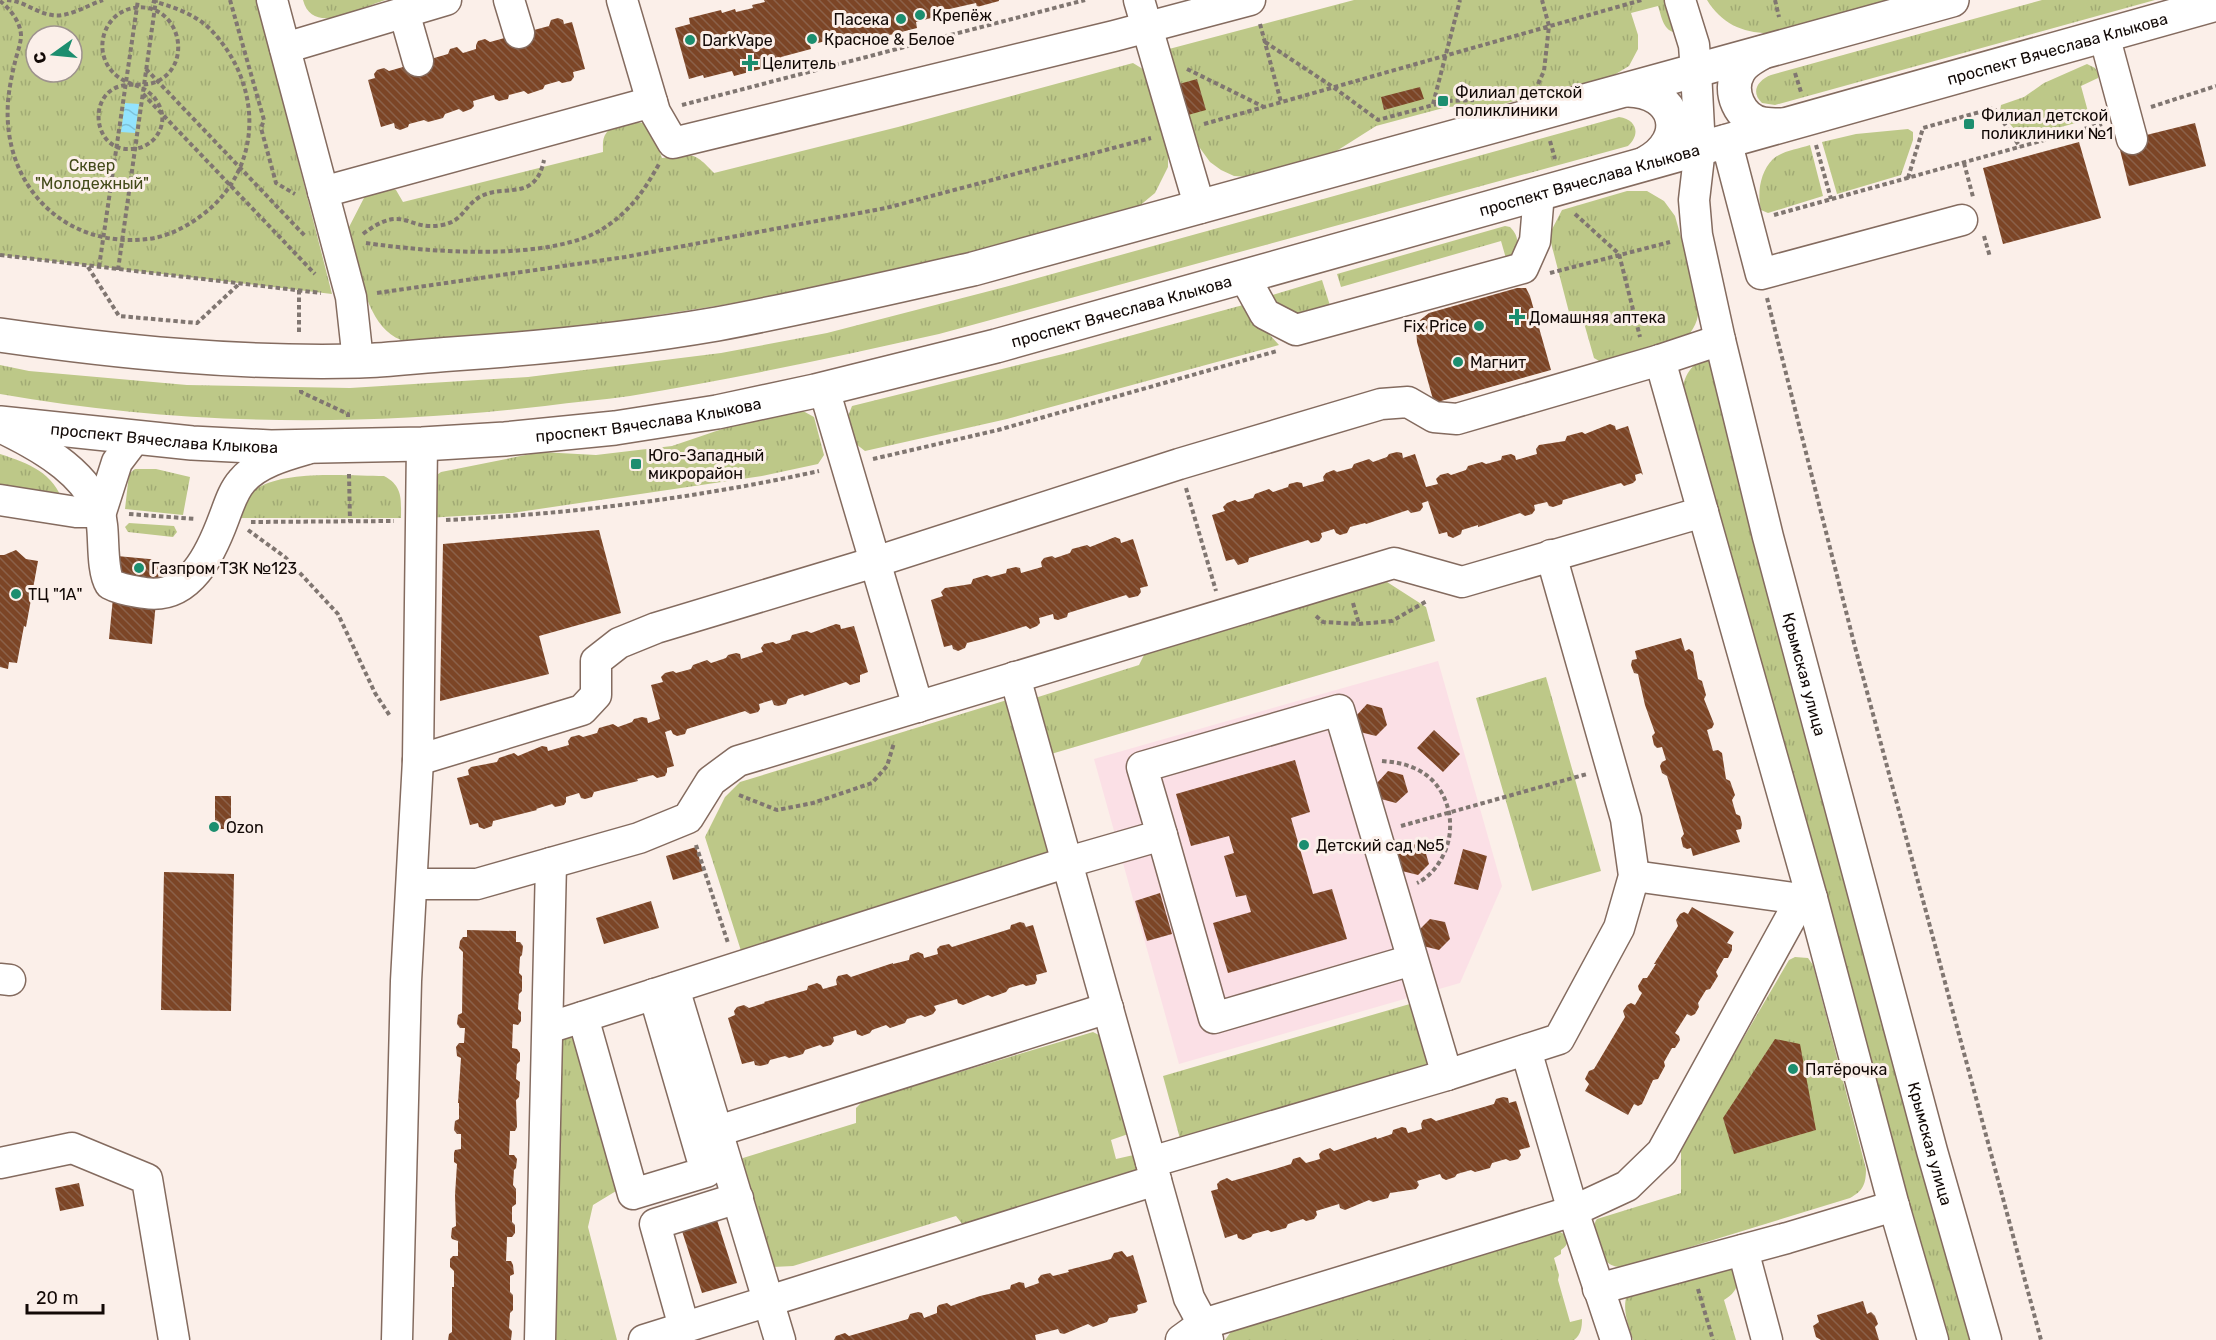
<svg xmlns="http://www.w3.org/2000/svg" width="2216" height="1340" viewBox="0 0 2216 1340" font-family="Rubik,sans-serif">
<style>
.education{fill:#fbe0e6}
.grass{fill:url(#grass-tufts);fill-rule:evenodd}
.water{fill:url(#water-waves)}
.building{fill:url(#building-back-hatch)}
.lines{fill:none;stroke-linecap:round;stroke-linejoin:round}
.minor-casing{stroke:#846b5f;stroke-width:33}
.major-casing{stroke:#846b5f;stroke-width:36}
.path{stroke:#807671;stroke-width:4;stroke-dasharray:4.5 3;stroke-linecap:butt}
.minor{stroke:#fff;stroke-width:30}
.major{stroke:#fff;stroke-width:33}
.poi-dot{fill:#1c8e6f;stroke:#fbefe9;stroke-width:2}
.labels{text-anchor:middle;stroke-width:6;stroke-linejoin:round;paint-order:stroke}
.poi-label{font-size:16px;fill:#120906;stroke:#fbefe9;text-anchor:start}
.street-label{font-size:16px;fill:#120906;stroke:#fbefe9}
.park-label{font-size:16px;fill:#434a19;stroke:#fbefe9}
</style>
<defs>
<pattern id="grass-tufts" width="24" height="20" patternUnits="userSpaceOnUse" patternTransform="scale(1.5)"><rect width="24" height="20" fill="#bdc888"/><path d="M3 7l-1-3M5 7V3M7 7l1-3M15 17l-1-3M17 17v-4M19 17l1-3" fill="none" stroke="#a1aa74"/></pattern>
<pattern id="water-waves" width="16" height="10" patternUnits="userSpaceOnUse" patternTransform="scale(1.5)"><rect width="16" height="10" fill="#92e3fe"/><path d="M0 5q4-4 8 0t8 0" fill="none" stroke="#7dc1d8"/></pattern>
<pattern id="building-back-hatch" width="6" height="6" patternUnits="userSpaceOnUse" patternTransform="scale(1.5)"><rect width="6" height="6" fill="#7c4526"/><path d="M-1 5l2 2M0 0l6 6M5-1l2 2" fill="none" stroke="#8b614a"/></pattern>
</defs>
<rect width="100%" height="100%" fill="#fbefe9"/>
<path class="education" d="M1438 661 1502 886 1460 983 1179 1064 1094 759Z"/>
<path class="grass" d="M0 0H257L332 294 0 255ZM36 36H72V72H36Z
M303 0H386C362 6 313 38 303 0Z
M1354 0H1679L1677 33C1663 31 1662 18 1658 6L1631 13 1638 35V49L1629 66 1609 78 1503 104 1447 107 1376 126 1327 157 1249 177 1234 176 1221 170 1210 162 1197 144 1169 49Z
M1707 0H1888L1768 33C1742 33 1721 23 1707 0Z
M2042 0H2155L1775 105 1762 103C1750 92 1758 80 1771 75Z
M1133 63 1146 71 1168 147V167L1155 193 1138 207 947 258 792 294 594 325 429 343C420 342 410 343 401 340 367 327 360 273 350 241L348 229 365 196 386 187 396 190 403 202 603 152C603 145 602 138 607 132 613 123 641 120 650 125L662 158C691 154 693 150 714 173L898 127Z
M2087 64 2095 68 2098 73V78L2081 86 2090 119 2021 138 2000 111 2001 105 2024 97 2044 83Z
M1619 117C1638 120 1640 135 1628 146L939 334C836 357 734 379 630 396 602 400 574 402 545 406 363 427 181 426 0 394V365L29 371 187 385 350 388 528 377 721 353 827 333 1005 287Z
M1908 129 1913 132V140L1901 175 1837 194 1822 142 1856 134Z
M1810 145 1823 196 1768 213 1761 210C1757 193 1760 172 1773 159 1782 151 1798 149 1810 145Z
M1627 191H1647L1664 201 1675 216 1699 301C1699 317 1697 325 1687 337L1604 364 1594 358 1584 323 1571 320 1549 235 1562 210Z
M1505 226 1510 227C1522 239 1518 250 1507 262L1501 241 1341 287 1337 274Z
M1322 280 1332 312 1292 324 1269 296Z
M1243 305 1279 345 1007 419 865 451 856 444 847 419 852 406 1067 353Z
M1711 355 1980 1340H1942L1680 397C1686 373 1688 366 1711 355Z
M803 411 814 417 824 455 818 464 762 476 512 513 426 518 430 480 441 472 541 452 596 455 672 446 731 426Z
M0 454C30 464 53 472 64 504L0 492Z
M135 469H156L190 477 183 515 125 509 129 474Z
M384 476C403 486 401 499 401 518H237C242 507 247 494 258 488 286 470 351 476 384 476Z
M129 523 174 526 177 532 173 537 128 532 125 527Z
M1387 582 1426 607 1435 641 1051 754 1035 698 1139 665 1148 647Z
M1546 677 1601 871 1532 891 1476 698Z
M1007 700 1051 854 742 954 705 837 725 797 740 782Z
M1795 957 1808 958 1813 965 1866 1169C1866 1184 1863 1191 1850 1198L1625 1267C1618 1267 1613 1267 1607 1262 1598 1256 1589 1228 1597 1219L1681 1193V1145L1789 960Z
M1420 1001 1441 1073 1182 1146 1163 1076Z
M577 1028 621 1188 593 1205 588 1227 617 1340H547L554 1034Z
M1093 1032 1099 1035 1104 1045 1131 1133 1111 1140 1116 1159 1138 1154 1140 1169 967 1230 956 1216 793 1266 773 1267 739 1164 743 1158 856 1123V1108L863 1101Z
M1557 1230 1567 1236C1568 1243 1567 1246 1561 1250V1254L1554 1258 1559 1275 1558 1280 1570 1322 1582 1319C1582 1327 1581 1335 1574 1340H1225L1230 1333 1240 1327Z
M1730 1267C1743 1279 1738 1292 1724 1300L1736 1340H1633C1628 1324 1622 1310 1627 1294Z"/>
<path class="water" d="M125 103 139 104 135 133 121 132Z"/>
<path class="building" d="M764 0H999V1L977 7 976 3 945 10 946 14 916 22 917 28 870 40 868 34 842 41 841 37 810 45 811 49 781 57 782 63 734 76 732 71 704 78 703 75 689 79 675 28 690 24 689 18 721 10 722 13 735 9 736 12 753 8 752 5 765 2Z
M558 18 563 20 564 24 572 22 585 69 573 72 574 77 571 81 562 83 559 81 545 85 543 89 528 94 524 91 509 95 508 99 499 101 495 99 494 95 473 101 474 106 471 109 463 112 459 109 445 114 443 118 428 122 424 120 409 124 408 127 400 130 395 128 394 123 381 127 368 80 375 78 374 74 377 70 384 68 389 71 448 54 450 49 457 47 463 53 476 49V45L478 41 485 39 490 42 549 26 551 20Z
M1197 79 1206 110 1188 115 1179 84Z
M1420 87 1424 99 1384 110 1381 97Z
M2195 123 2206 166 2129 186 2118 142Z
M2079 142 2101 218 2003 244 1983 168Z
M1517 288H1526L1530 296 1551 370 1434 403 1417 342 1416 328 1419 321 1429 313Z
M1610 424 1615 426 1616 430 1628 426 1643 475 1641 473 1635 475 1636 480 1633 483 1624 486 1621 483 1563 500 1562 504 1553 507 1549 506 1547 502 1534 505 1535 510 1532 514 1525 516 1520 513 1478 527V525L1462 530 1461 534 1453 538 1448 536 1447 532 1439 534 1428 501 1422 503 1423 507 1420 511 1411 513 1408 510 1366 524 1365 523 1350 527 1347 533 1340 535 1336 533 1334 529 1321 533 1322 537 1319 541 1311 543 1308 540 1249 558 1248 562 1238 565 1234 559 1226 561 1212 515 1225 511 1223 507 1227 503 1235 500 1238 502 1253 498 1255 494 1269 489 1273 492 1288 487 1289 484 1297 482 1302 483 1303 487 1324 481 1323 477 1326 473 1334 470 1337 472 1352 468 1354 464 1369 459 1373 462 1387 457 1389 454 1397 452 1402 453 1403 458 1415 454 1426 487 1438 484 1436 479 1440 475 1448 473 1451 475 1466 470 1468 466 1482 462 1486 464 1501 460 1502 456 1511 454 1515 456 1516 460 1537 454 1536 449 1539 445 1565 441 1567 436 1582 432 1585 434Z
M599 530 621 613 539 636 549 674 440 701 443 544Z
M1115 537 1120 539 1121 543 1133 539 1148 586 1140 588 1141 592 1138 596 1129 598 1126 595 1068 613 1067 617 1058 620 1054 619 1053 614 1039 618 1040 623 1037 626 1030 629 1026 626 983 639 967 643 965 648 958 651 953 649 952 645 944 647 931 600 943 596 941 592 945 588 971 584 973 579 987 575 991 577 1006 573 1007 569 1016 567 1020 568 1021 573 1042 567 1041 562 1044 558 1052 556 1055 558 1070 553 1072 549 1087 545 1090 547Z
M16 550 26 559 38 561 26 627 24 626 17 663 9 662 8 669 0 667V555H4Z
M117 556 160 560 152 644 109 639Z
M836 624 840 625 841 629 854 626 868 672 860 675V682L850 685 846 682 804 696 803 694 788 699 786 704 778 706 774 705 772 700 759 704 760 709 758 712 750 714 745 711 687 729 685 734 677 736 673 734 671 730 665 732 674 766 667 768V772L665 776 657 778 653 775 637 779 638 781 594 792 592 797 585 799 581 798 579 793 566 797V802L564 805 555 807 552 804 536 809 537 810 493 821 492 826 484 829 479 827 478 823 470 825 457 778 469 775 468 770 471 767 497 762 499 758 514 753 518 756 542 746 547 747 548 751 569 745 568 741 571 737 579 735 583 737 597 733 599 728 613 724 618 727 632 722 634 719 642 717 647 718 648 723 660 719 651 685 663 682 661 677 665 673 673 671 676 673 691 669 693 665 707 660 711 663 726 658 728 655 736 653 740 654 741 659 763 652 761 648 764 644 773 642 776 644 790 640 792 635 807 631 811 633Z
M1681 638 1685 651 1689 649 1693 652 1698 679 1702 681 1706 695 1704 699 1714 724 1712 728 1707 730 1713 751 1718 750 1722 753 1726 779 1730 781 1735 795 1732 800 1736 814 1740 816 1742 824 1741 829 1736 830 1740 842 1693 856 1691 848 1687 849 1683 847 1681 838 1684 834 1667 776 1662 773 1660 766 1662 762 1666 760 1662 747 1657 748 1654 745 1652 736 1655 733 1645 705 1638 674 1634 673 1631 665 1632 660 1637 659 1635 651Z
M1367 704 1382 708 1387 725 1376 736 1360 732 1356 716Z
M1434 730 1460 754 1443 772 1417 748Z
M1295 760 1310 812 1291 818 1313 894 1332 889 1347 939 1228 973 1213 923 1251 912 1246 895 1236 897 1224 856 1234 853 1229 836 1191 846 1176 794Z
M1388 771 1403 775 1408 792 1396 803 1381 799 1377 783Z
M215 796H231V829H215Z
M1409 843 1424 847 1429 864 1418 875 1402 871 1398 855Z
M696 847 703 871 673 880 666 856Z
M1463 849 1487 856 1478 890 1454 884Z
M164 872 234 874 231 1011 161 1010Z
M1160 893 1172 934 1147 941 1135 901Z
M651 901 659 928 604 944 596 918Z
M1692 907 1734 932 1727 943 1732 945V950L1728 958H1724L1716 972 1718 976 1710 989 1706 990 1698 1003 1699 1007 1695 1014 1691 1016 1687 1014 1675 1033 1679 1036 1680 1040 1675 1048H1672L1664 1062 1665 1066 1658 1079 1653 1080 1642 1104 1638 1106 1634 1104 1628 1115 1585 1091 1589 1084 1585 1079 1589 1071 1594 1069 1625 1017 1623 1011 1627 1005 1631 1003 1635 1005 1642 993 1639 990 1638 986 1643 978H1647L1656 964H1654L1678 926 1676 920 1680 914 1684 912 1688 914Z
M1430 919 1445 922 1450 939 1439 950 1423 946 1419 930Z
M1020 922 1024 923 1026 927 1033 925 1047 972 1036 975 1037 980 1035 984 1026 986 1023 984 1009 988 1006 992 992 997 988 995 963 1005 958 1003 957 999 934 1006 936 1010 933 1014 925 1017 921 1015 907 1019 905 1023 890 1028 886 1025 872 1030 870 1033 862 1036 857 1034 856 1030 833 1037 834 1041 831 1045 823 1047 820 1045 805 1050 803 1054 789 1058 785 1056 770 1060 768 1064 760 1066 755 1065 754 1061 742 1064 728 1018 735 1015 734 1011 737 1007 744 1005 749 1008 765 1003 764 1002 807 990 808 986 817 983 821 985 823 989 837 985 836 980 838 976 847 974 851 977 893 963V964L909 960 910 955 918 952 923 954 924 958 938 954 937 949 940 946 949 944 952 947 1010 929 1011 925Z
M467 930 516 931V942H520L523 946 522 955 520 957 519 973 522 976V991L519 994 518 1009 521 1012V1021L518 1025 513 1024 512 1048 517 1049 520 1053V1061L517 1064 516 1079 520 1082 519 1097 516 1100 517 1127 515 1131H510L509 1155H514L517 1159 516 1168 514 1170 513 1185 516 1189V1204L512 1207V1222L515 1225V1233L512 1237H507L506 1261H511L513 1265 514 1274 510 1276V1292L513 1295V1310L510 1313 509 1328 512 1331 511 1340H448L449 1334 452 1332V1287H454V1271L450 1267V1259L453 1256H458V1241L452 1239 451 1237 452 1228 456 1226 455 1195 457 1164 454 1162V1153L455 1150 461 1149V1134H457L454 1130 455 1121 459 1119V1103H458L461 1058 457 1056 456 1047 459 1043H464L465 1028H460L457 1024 458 1015 462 1013 463 952 459 948 460 941 463 937H467Z
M1775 1039 1800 1044 1816 1130 1734 1154 1723 1118Z
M1503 1097 1508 1098 1509 1103 1516 1101 1530 1147 1519 1150 1521 1155 1518 1159 1510 1161 1506 1159 1492 1163 1490 1168 1475 1172 1471 1170 1457 1174 1455 1177 1446 1180 1442 1178 1440 1174 1417 1181 1419 1185 1416 1189 1390 1193 1388 1198 1373 1202 1369 1200 1345 1210 1340 1208 1339 1204 1316 1211 1317 1215 1314 1219 1306 1221 1303 1219 1288 1224 1286 1228 1271 1232 1268 1230 1253 1234 1251 1237 1243 1240 1238 1238 1237 1234 1225 1238 1211 1191 1218 1189 1217 1184 1220 1181 1227 1178 1232 1181 1275 1169 1291 1164 1293 1159 1300 1157 1306 1163 1320 1159 1319 1154 1322 1151 1330 1148 1334 1151 1376 1137 1377 1139 1392 1134 1393 1130 1402 1127 1406 1128 1408 1133 1422 1129 1421 1124 1423 1120 1431 1118 1436 1121 1494 1104 1496 1099Z
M79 1183 84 1206 60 1211 55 1188Z
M717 1220 737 1283 702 1293 682 1231Z
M1122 1251 1127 1257 1133 1255 1147 1302 1137 1305 1138 1310 1135 1313 1109 1318 1107 1322 1093 1327 1088 1324 1064 1334 1060 1333 1058 1329 1035 1335 1036 1340H834L836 1336 845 1333 849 1336 908 1319 910 1314 918 1312 922 1313 924 1318 937 1313V1307L939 1305 947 1303 951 1306 980 1296 1010 1289 1011 1285 1019 1282 1024 1283 1025 1288 1039 1283 1038 1279 1041 1275 1050 1273 1053 1276 1069 1272 1068 1270 1111 1259 1114 1253Z
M1863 1301 1867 1314 1871 1312 1875 1316 1878 1324 1875 1327 1879 1340H1821L1816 1337 1813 1326 1819 1322 1817 1315Z"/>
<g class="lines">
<defs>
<g id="minor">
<path d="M272 0 351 297 358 361"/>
<path d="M509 0 519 33"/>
<path d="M622 0 655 112 673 143 1114 36 1250 0"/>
<path d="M1139 0 1200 208"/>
<path id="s1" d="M1680 0 1694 45 1696 71 1700 148 1694 200 1697 235 1720 340 1768 537 1932 1151 1986 1340"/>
<path d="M404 12 418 61"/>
<path d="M2104 35 2132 139"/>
<path d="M285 48 446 0"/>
<path d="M1726 140 1761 274 1962 220"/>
<path d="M323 192 652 102"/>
<path d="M1244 276 1265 314 1296 330 1523 268 1535 241 1539 193"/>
<path d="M1660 360 1812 898 1894 1206 1933 1340"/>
<path d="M824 389 918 707"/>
<path d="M0 427C40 446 97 477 102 525 104 541 102 571 110 584 121 590 133 591 145 593 190 600 211 553 224 518 229 505 233 491 242 481 257 463 286 455 307 449"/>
<path d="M0 500 76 512H101L117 462 136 437"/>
<path d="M1015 677 1189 1298 1203 1324 1208 1340"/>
<path d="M418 760 582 710 596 695V661L619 643 656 628 875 562 1179 464 1381 404 1408 402 1434 417 1457 419 1660 360 1720 340"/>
<path d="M1162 835 1214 1018 1412 960"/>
<path d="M1634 876 1801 899"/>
<path d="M412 884H477L639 838 688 818 711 781 738 761 1394 563 1462 582 1703 512"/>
<path d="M0 979 10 980"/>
<path d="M674 988 780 1340"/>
<path d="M583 1017 633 1194 706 1172 654 994"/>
<path d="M548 1028 1068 862 1162 835 1142 767 1339 710 1447 1075"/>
<path d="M1526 1050 1573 1211 1616 1340"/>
<path d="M718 1131 1108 1008"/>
<path d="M1151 1162 1447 1075 1559 1039 1619 928 1634 876 1626 819 1551 555"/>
<path d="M0 1163 72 1148 147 1179 174 1340"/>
<path d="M1743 1250 1767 1340"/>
<path d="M1598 1289 1787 1238 1894 1206"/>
<path d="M684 1327 655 1224 738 1198"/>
<path d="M397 1340 406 981 418 760 422 444"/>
<path d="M540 1340 551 863"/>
<path d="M644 1340 1156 1180"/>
<path d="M1181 1340 1203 1324 1573 1211 1627 1186 1662 1152 1801 899 1812 898"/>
</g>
<g id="major">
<path d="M1761 53C1753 58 1744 62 1739 71 1727 91 1740 120 1763 124 1769 125 1776 125 1782 125"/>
<path d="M1628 90C1677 91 1690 139 1646 163"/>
<path d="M0 335C119 352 239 364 359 361 390 360 421 356 452 354 541 348 630 339 717 324 803 308 888 288 973 269L1952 0"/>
<path id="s2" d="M0 423 192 443 271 447 422 444 505 439 615 428 717 412 815 391 996 346 2216 4"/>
</g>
</defs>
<use href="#minor" class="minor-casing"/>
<use href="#major" class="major-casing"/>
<path class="path" d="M7 0C24 1 36 13 52 15 68 18 88 5 103 0
M230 0 264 120 261 128 276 183 295 194
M1775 0 1779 17
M0 1C10 9 20 21 21 35 21 44 17 53 15 62 12 74 9 89 8 102 2 185 64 249 148 239 173 236 197 221 215 204 265 154 258 78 210 29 194 13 170 6 149 0
M1260 24 1281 102
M1265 42 1333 87 1378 120 1448 101 1474 100
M146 69 306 237
M1187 69 1264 107
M1795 73 1801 92
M1538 84 1544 71 1549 26 1542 0
M135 85C157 92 172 117 155 138 149 145 140 149 131 149 91 152 86 88 127 85 138 84 148 86 158 81 190 65 182 15 148 8 100 0 81 69 135 85
M143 94 315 274
M1433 104 1460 0
M682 105 1085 0
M2151 107 2216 86
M1204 124 1642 0
M1550 141 1555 159
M1816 145 1831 199
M1964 163 1973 197
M1908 178 1923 128 1994 108 2020 147
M1575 214 1619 254 1640 337
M1774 215 2102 124
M363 234C405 202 406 232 442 225 463 221 463 208 478 198 503 182 535 204 544 160
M1984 236 1990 257
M366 243C427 252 555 263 607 226 632 209 645 189 659 164
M0 255 321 293
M88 267 119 316 197 323 239 284
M99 267 138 0
M118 270 156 0
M1550 273 1670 242
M299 290V332
M377 293 625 257 886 208 1151 138
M1767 298 1855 647 2041 1340
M301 390V392L348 414V418
M873 459 998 430 1277 351
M349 474 350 522
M1186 488 1216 591
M129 514 196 519
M446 520C571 514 697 498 819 471
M251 522 394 521
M248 530 285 557 338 614 375 693 390 716
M1353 603 1359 624
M1316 616 1323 622 1359 624 1392 621 1427 601
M1382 761C1393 762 1403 763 1414 768 1450 783 1460 830 1440 861 1435 870 1426 879 1417 883
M739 795 777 810 813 803 872 783 887 766 894 743
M1401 826 1587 774
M696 845 728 943
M1698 1289 1713 1340"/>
<use href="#minor" class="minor"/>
<use href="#major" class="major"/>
</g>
<g class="poi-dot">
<circle cx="920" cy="15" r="6"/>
<circle cx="901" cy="19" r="6"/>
<circle cx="812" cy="39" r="6"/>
<circle cx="690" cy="40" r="6"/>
<path d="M747 54h6v6h6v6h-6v6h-6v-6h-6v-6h6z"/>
<rect x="1437" y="95" width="12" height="12" rx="3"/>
<rect x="1963" y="118" width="12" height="12" rx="3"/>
<path d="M1514 308h6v6h6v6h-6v6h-6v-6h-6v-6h6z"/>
<circle cx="1479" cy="326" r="6"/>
<circle cx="1458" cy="362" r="6"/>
<rect x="630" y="458" width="12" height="12" rx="3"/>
<circle cx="139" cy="568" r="6"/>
<circle cx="16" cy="594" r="6"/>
<circle cx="214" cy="827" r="6"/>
<circle cx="1304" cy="845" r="6"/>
<circle cx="1793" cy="1069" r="6"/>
</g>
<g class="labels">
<g class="poi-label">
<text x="932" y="21">Крепёж</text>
<text x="889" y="25" text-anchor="end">Пасека</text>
<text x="824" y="45">Красное &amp; Белое</text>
<text x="702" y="46">DarkVape</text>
<text x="762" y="69">Целитель</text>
<text x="1455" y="98">Филиал детской<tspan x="1455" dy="18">поликлиники</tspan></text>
<text x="1981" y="121">Филиал детской<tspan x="1981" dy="18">поликлиники №1</tspan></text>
<text x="1529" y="323">Домашняя аптека</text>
<text x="1467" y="332" text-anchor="end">Fix Price</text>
<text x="1470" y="368">Магнит</text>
<text x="648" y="461">Юго-Западный<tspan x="648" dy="18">микрорайон</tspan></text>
<text x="151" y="574">Газпром ТЗК №123</text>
<text x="28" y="600">ТЦ "1А"</text>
<text x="226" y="833">Ozon</text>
<text x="1316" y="851">Детский сад №5</text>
<text x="1805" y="1075">Пятёрочка</text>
</g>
<g class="street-label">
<text dy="6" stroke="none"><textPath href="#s2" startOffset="2109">проспект Вячеслава Клыкова</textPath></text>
<text dy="6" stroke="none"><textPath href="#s2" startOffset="1623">проспект Вячеслава Клыкова</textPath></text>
<text dy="6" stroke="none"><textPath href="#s2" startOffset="1137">проспект Вячеслава Клыкова</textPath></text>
<text dy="6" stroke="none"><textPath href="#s2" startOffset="651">проспект Вячеслава Клыкова</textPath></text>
<text dy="6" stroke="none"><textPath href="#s2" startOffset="165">проспект Вячеслава Клыкова</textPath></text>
<text dy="6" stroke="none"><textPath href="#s1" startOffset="690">Крымская улица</textPath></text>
<text dy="6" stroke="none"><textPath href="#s1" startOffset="1176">Крымская улица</textPath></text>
</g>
<g class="park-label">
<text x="92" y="171">Сквер<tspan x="92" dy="18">"Молодежный"</tspan></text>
</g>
</g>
<g transform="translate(54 54) rotate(255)"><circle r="28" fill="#fbefe9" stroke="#9e938e" stroke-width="1.5"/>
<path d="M0-4.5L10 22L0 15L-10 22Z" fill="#1c8e6f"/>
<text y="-9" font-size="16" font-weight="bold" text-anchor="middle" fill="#120906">С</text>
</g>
<path d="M27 1304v9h76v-9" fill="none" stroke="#120906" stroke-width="3"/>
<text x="36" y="1304" font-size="18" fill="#120906" stroke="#fbefe9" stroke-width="4.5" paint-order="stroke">20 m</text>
</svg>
